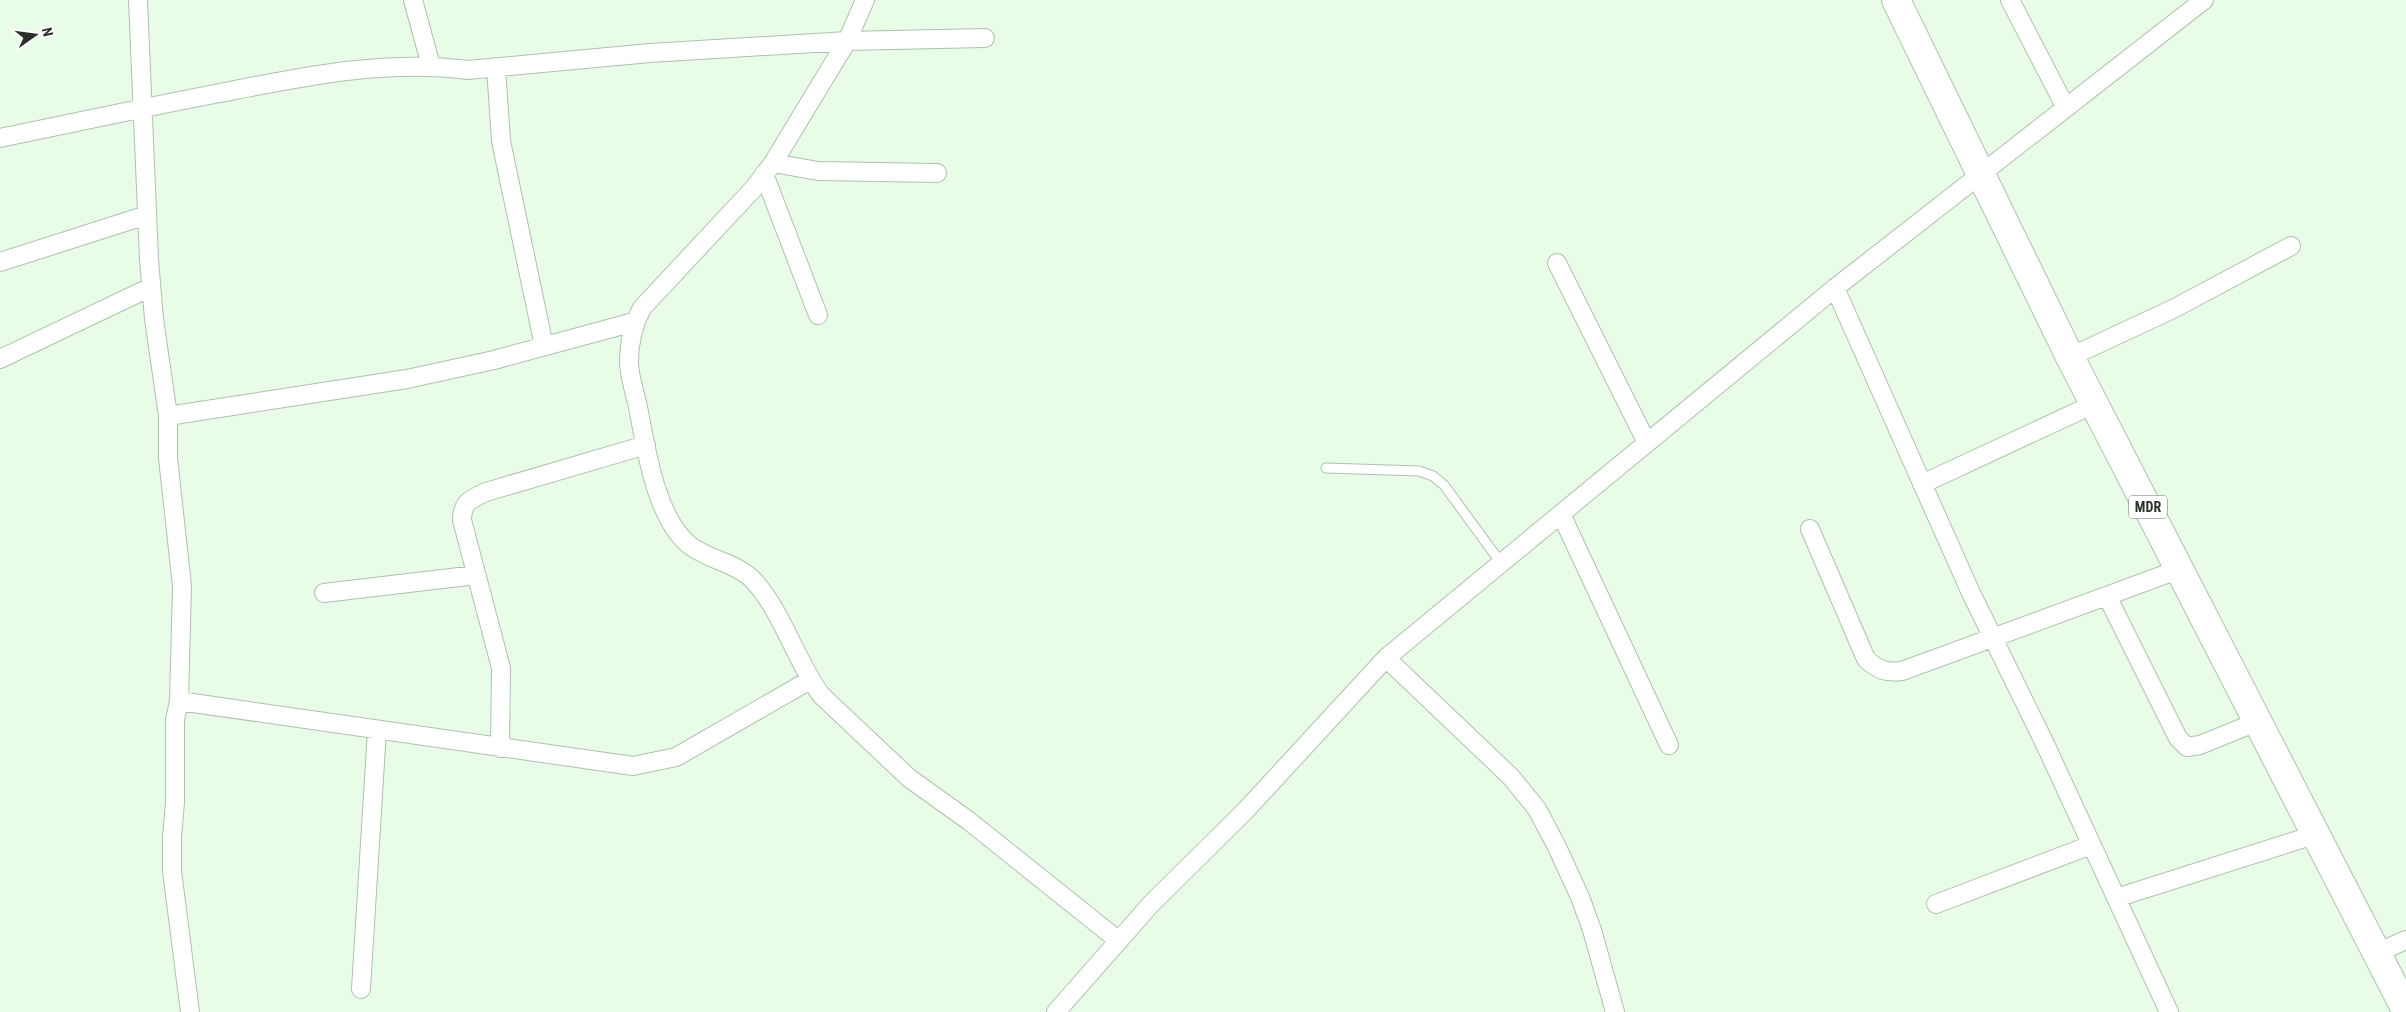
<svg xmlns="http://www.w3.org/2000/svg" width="2406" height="1012" viewBox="0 0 2406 1012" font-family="'Roboto Condensed',sans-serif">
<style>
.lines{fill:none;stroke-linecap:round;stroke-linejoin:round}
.lane-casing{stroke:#aec1ad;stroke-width:11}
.street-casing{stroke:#aec1ad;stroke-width:20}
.primary-casing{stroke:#aec1ad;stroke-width:30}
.lane{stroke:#fff;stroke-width:9}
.street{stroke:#fff;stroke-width:18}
.primary{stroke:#fff;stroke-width:28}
.labels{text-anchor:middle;stroke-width:4;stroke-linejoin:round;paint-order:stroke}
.shield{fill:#fff;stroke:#6a6f69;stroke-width:1}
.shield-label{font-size:14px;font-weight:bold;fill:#2a3129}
</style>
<rect width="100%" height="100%" fill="#e9fce7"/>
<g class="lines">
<defs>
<path id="lane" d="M1326 468 1419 471 1433 476 1444 485 1501 563"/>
<path id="street" d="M138 0 149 259 154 319 168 416V458L182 586 179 701 175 720V802L172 837V871L190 1012
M413 0 431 66
M865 0 847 41 773 163 755 187 642 308C633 325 629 342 629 362 629 376 635 393 638 407 646 448 655 515 688 544 707 560 736 562 754 581 781 610 796 661 821 695L909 778 969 821 1119 941
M2010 0 2066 108
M496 67 501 141 544 346
M0 138C73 123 146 107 220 93 302 77 385 59 468 70L650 53 847 41 985 38
M773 163 818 171 937 173
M764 174 818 315
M0 262 147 215
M1557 263 1647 443
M1835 288 1971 593 2045 744 2169 1012
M2070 357 2175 308 2291 246
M0 359 151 287
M168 416 407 379 494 360 634 322
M1922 484 2094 404
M1561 514 1669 745
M1810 529 1866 659C1878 670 1886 673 1902 671L2180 569
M324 593 476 575
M2107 596 2178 738 2187 747 2200 745 2259 721
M1386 658 1511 777 1537 809 1557 847 1580 897 1592 930 1615 1012
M179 701 633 766 676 757 810 680
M500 748 501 668 462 520C462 502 471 499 486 492L646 445
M2116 898 2317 834
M1936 904 2091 845
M2376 953 2406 940
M361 989 377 730
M1056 1012 1151 904 1246 810 1386 658 1835 288 2204 0"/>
<path id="primary" d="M1896 0 2070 357 2406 1010"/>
</defs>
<use href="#lane" class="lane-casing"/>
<use href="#street" class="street-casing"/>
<use href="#primary" class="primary-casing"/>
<use href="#lane" class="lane"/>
<use href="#street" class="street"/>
<use href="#primary" class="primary"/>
</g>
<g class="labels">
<rect class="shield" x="2129" y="495.5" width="38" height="23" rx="4"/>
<g class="shield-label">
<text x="2148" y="512">MDR</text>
</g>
</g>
<g transform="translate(35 35) rotate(76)" stroke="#ffffff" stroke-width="4" paint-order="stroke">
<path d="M0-4L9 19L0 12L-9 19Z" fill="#2a3129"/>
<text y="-8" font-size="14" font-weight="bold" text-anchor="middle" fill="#2a3129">N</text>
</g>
</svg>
